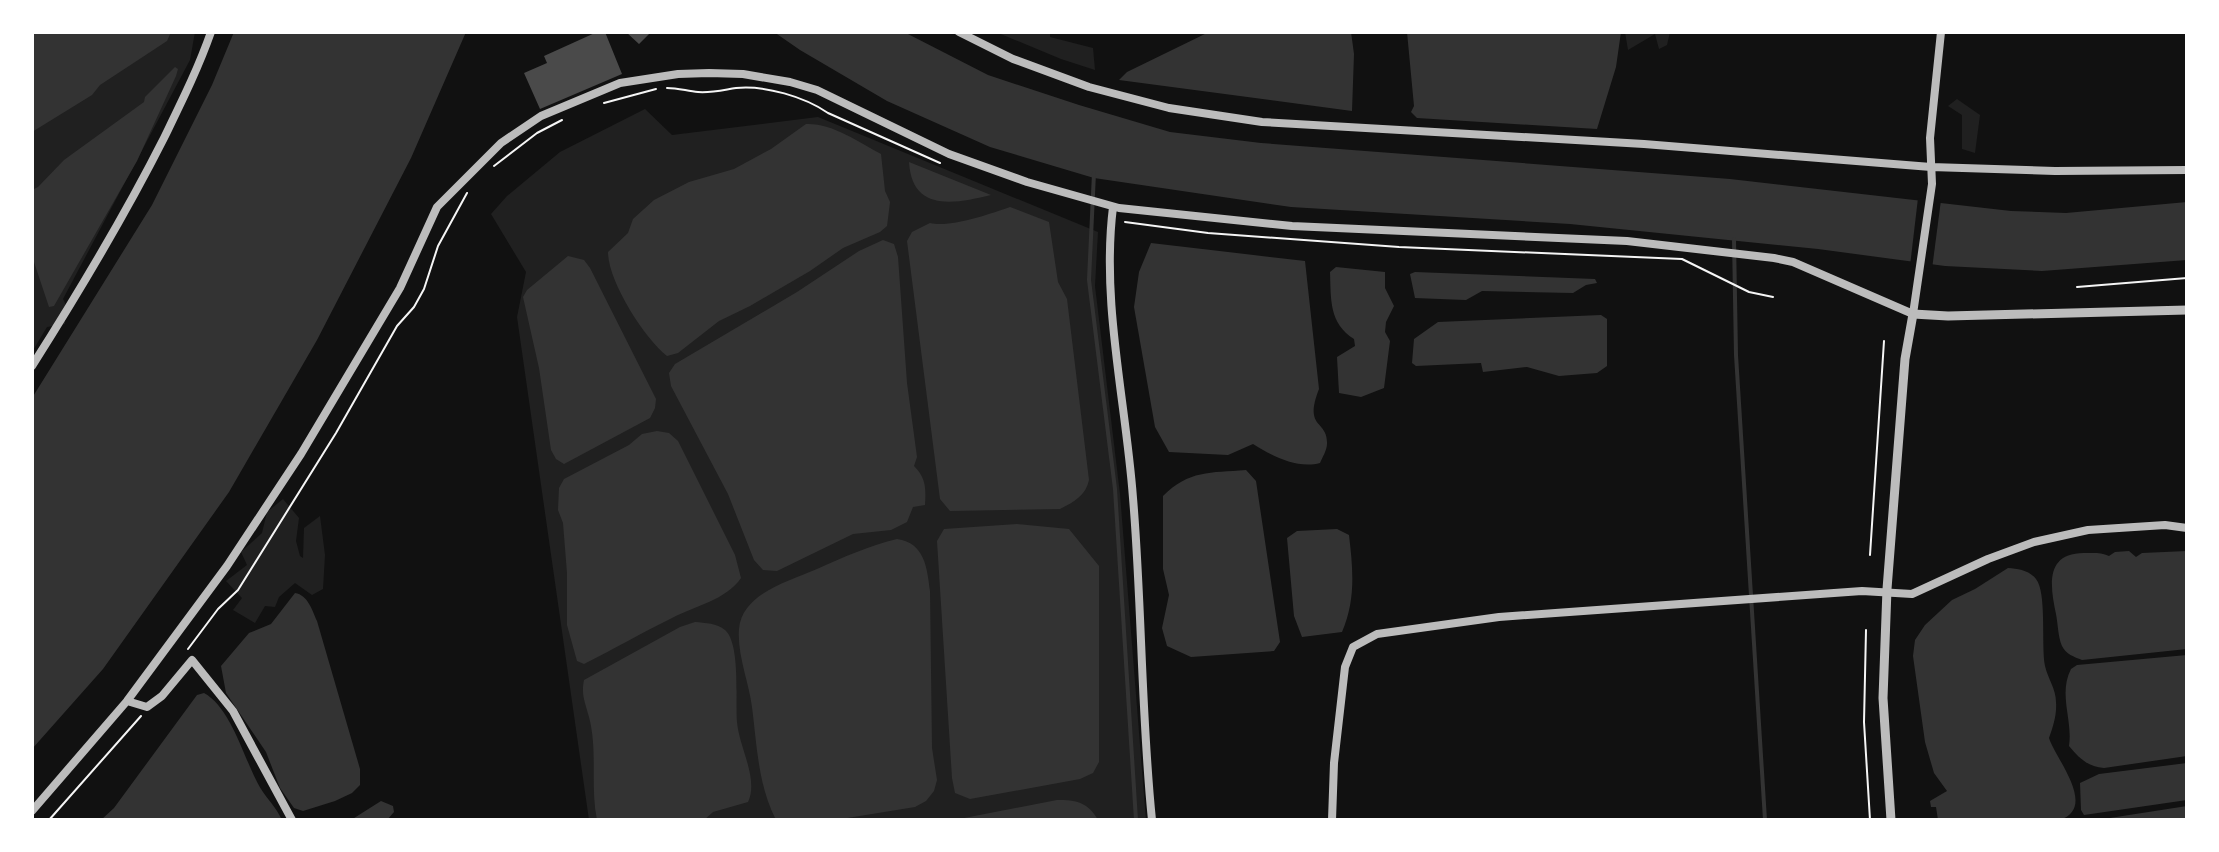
<svg xmlns="http://www.w3.org/2000/svg" width="2219" height="852" viewBox="0 0 2219 852" font-family="Poppins,sans-serif">
<style>
.green{fill:#202020}
.water{fill:#333}
.pier{fill:#111}
.lines{fill:none;stroke-linecap:round;stroke-linejoin:round}
.stream{stroke:#333;stroke-width:4}
.building{fill:#4a4a4a}
.path{stroke:#f5f5f5;stroke-width:2}
.minor{stroke:#bcbcbc;stroke-width:8}
.tertiary{stroke:#bcbcbc;stroke-width:9}
</style>
<rect width="100%" height="100%" fill="#111"/>
<path class="green" d="M32 32H195L190 60 63 299 65 303V324L47 327 32 352Z
M996 32H1050V37L1093 48 1095 70 1061 59Z
M1625 32H1670L1667 45 1659 49 1655 34 1628 50Z
M1957 99 1980 115 1975 153 1962 149V115L1948 106Z
M645 109 672 135 818 117 1098 232 1095 286 1120 494 1146 820H589L517 317 526 272 491 214 507 196 560 152Z
M283 499 299 518 296 541 300 556 303 558 304 528 320 516 325 555 323 589 312 595 295 583 279 597 275 607 265 606 255 623 233 610 242 598 226 581 247 565 241 552 262 533 267 512Z"/>
<path class="water" d="M32 32H171L167 41 100 85 92 95 32 132Z
M234 32H466L411 158 317 340 229 492 103 669 32 749V398L152 205 212 85Z
M774 32H904L988 75 1079 105 1170 132 1261 143 1730 179 2011 211 2066 213 2187 202V260L2042 271 1945 266 1818 249 1570 224 1291 207 1094 178 990 147 887 101 800 50Z
M1209 32H1351L1354 54 1352 111 1119 80 1127 72Z
M1407 32H1621L1616 67 1597 129 1417 118 1411 112 1414 106Z
M175 67 178 69 176 76 137 161 54 306 49 307 32 256V190L38 187 64 160 144 102 145 97Z
M806 124C832 123 859 142 881 154L885 191 890 202 887 226 880 232 843 248 810 271 750 306 719 321 678 353 667 356C644 338 608 281 608 252L628 233 633 219 654 200 689 182 734 169 771 149Z
M909 162 991 195C954 204 912 212 909 162Z
M1010 207 1049 222 1058 282 1067 299 1089 480C1086 495 1074 502 1060 509L950 511 940 499 907 241 912 232 930 223C950 228 990 214 1010 207Z
M883 240 894 244 898 257 907 383 917 457 914 466C926 478 926 488 925 505L913 507 907 522 891 530 853 534 777 571 763 570 754 560 728 494 671 386 669 373 675 364 797 292 859 251Z
M1151 243 1305 261 1319 389C1303 430 1328 419 1327 444 1327 450 1322 458 1320 463 1297 469 1272 456 1253 444L1228 455 1169 452 1155 427 1134 307 1139 272Z
M568 256 584 260 590 268 656 399 655 408 650 418 564 464 556 459 551 450 539 368 523 297 527 290Z
M1336 267 1385 272V288L1394 306 1386 322 1385 332 1390 341 1384 388 1361 397 1339 393 1337 357 1355 346 1354 339C1329 323 1331 300 1330 272Z
M1415 272 1595 279 1597 283 1586 285 1573 293 1482 291 1466 300 1415 298 1410 274Z
M1601 315 1607 319V366L1597 373 1559 376 1527 367 1483 372 1481 363 1416 366 1412 363 1414 339 1438 322Z
M657 431 669 433 678 441 735 555 741 578C726 600 695 606 672 618 643 632 614 649 584 664L577 661 567 625V573L563 523 558 510 559 488 564 479 629 445 642 434Z
M1246 470 1256 481 1280 642 1274 651 1191 657 1167 646 1162 628 1169 595 1163 569V496C1189 470 1210 473 1246 470Z
M1017 524 1069 529 1099 566V762L1093 773 1080 779 970 799 955 793 952 778 937 541 944 529Z
M1337 529 1349 535C1353 569 1356 600 1342 632L1302 637 1294 616 1287 538 1297 531Z
M897 539C925 543 927 568 930 591L932 748 937 780 934 791 926 801 915 807 835 820H776C758 785 757 746 752 707 749 682 737 655 739 629 742 593 790 581 817 569 844 557 868 546 897 539Z
M2129 551 2136 557 2142 553 2187 551V649L2082 660C2074 657 2066 654 2062 646 2058 637 2058 624 2056 614 2050 586 2045 553 2084 553 2093 553 2101 552 2109 556L2115 552Z
M2008 568C2018 569 2029 570 2036 579 2047 592 2041 646 2045 666 2048 679 2056 689 2056 702 2057 715 2053 727 2049 738 2055 758 2098 807 2060 820H1938L1936 807H1931L1930 801 1947 791 1934 773 1925 742 1913 656 1915 640 1925 625 1952 600 1975 589Z
M295 593C308 595 312 610 317 621L360 769V785L352 793 335 801 303 811 294 808 280 788 266 752 226 693 221 666 249 633 271 624Z
M695 622C705 623 717 623 725 630 741 644 735 701 737 722 739 747 759 779 748 802L713 812 704 820H597C590 786 598 751 589 717 585 702 581 695 584 680L680 627Z
M2187 655V756L2104 768C2088 767 2079 758 2069 746 2073 720 2058 694 2071 669L2077 665Z
M204 693C232 708 245 763 261 789 268 800 276 807 282 820H101L114 808 197 695Z
M2187 763V800L2084 815 2081 810 2080 783 2099 774Z
M1057 800C1076 800 1088 802 1098 820H954Z
M381 801 393 806 394 812 387 820H351Z
M2187 806V820H2097Z"/>
<path class="pier" d="M1918 198 1941 200 1932 269 1910 266Z"/>
<g class="lines">
<path class="stream" d="M1094 173 1089 280 1115 489 1136 820
M1734 239 1736 355 1765 820"/>
</g>
<path class="building" d="M597 32H605L622 74 540 109 524 73 547 63 544 56Z
M626 32H651L639 44Z"/>
<g class="lines">
<path class="path" d="M667 88C678 88 687 91 698 92 712 93 723 90 736 88 765 85 805 97 828 113L940 163
M604 103 656 89
M494 166 537 133 562 120
M1125 222 1208 233 1399 247 1682 259 1749 292 1773 297
M2077 287 2187 278
M1870 555 1884 341
M1866 630 1864 722 1870 820
M188 649 218 609 238 590 336 433 397 326 414 307 424 289 438 246 467 193
M49 820 141 716"/>
<path class="minor" d="M959 32 1013 59 1089 87 1169 108 1262 122 1644 144 1931 167 2055 171 2187 170
M1113 207C1101 303 1126 402 1133 498 1142 605 1141 713 1152 820
M32 366C79 292 124 217 164 138 181 103 198 69 211 32
M127 701 147 707 162 696 192 660 233 711 292 820
M32 811 127 701 227 566 301 454 400 288 437 207 501 143 541 116 620 83 678 74 709 73 743 74 790 82 817 90 949 154 1027 182 1119 208 1292 226 1627 241 1774 258 1793 262 1913 314 1932 184 1930 138 1941 32
M1332 820 1334 763 1345 667 1353 647 1377 634 1499 617 1862 591 1912 594 1988 559 2034 542 2088 530 2165 525 2187 528"/>
<path class="tertiary" d="M1891 820 1883 698 1887 589 1905 359 1913 314 1948 316 2187 310"/>
</g>
<rect width="2219" height="852" fill="none" stroke="#ffffff" stroke-width="68"/>
</svg>
